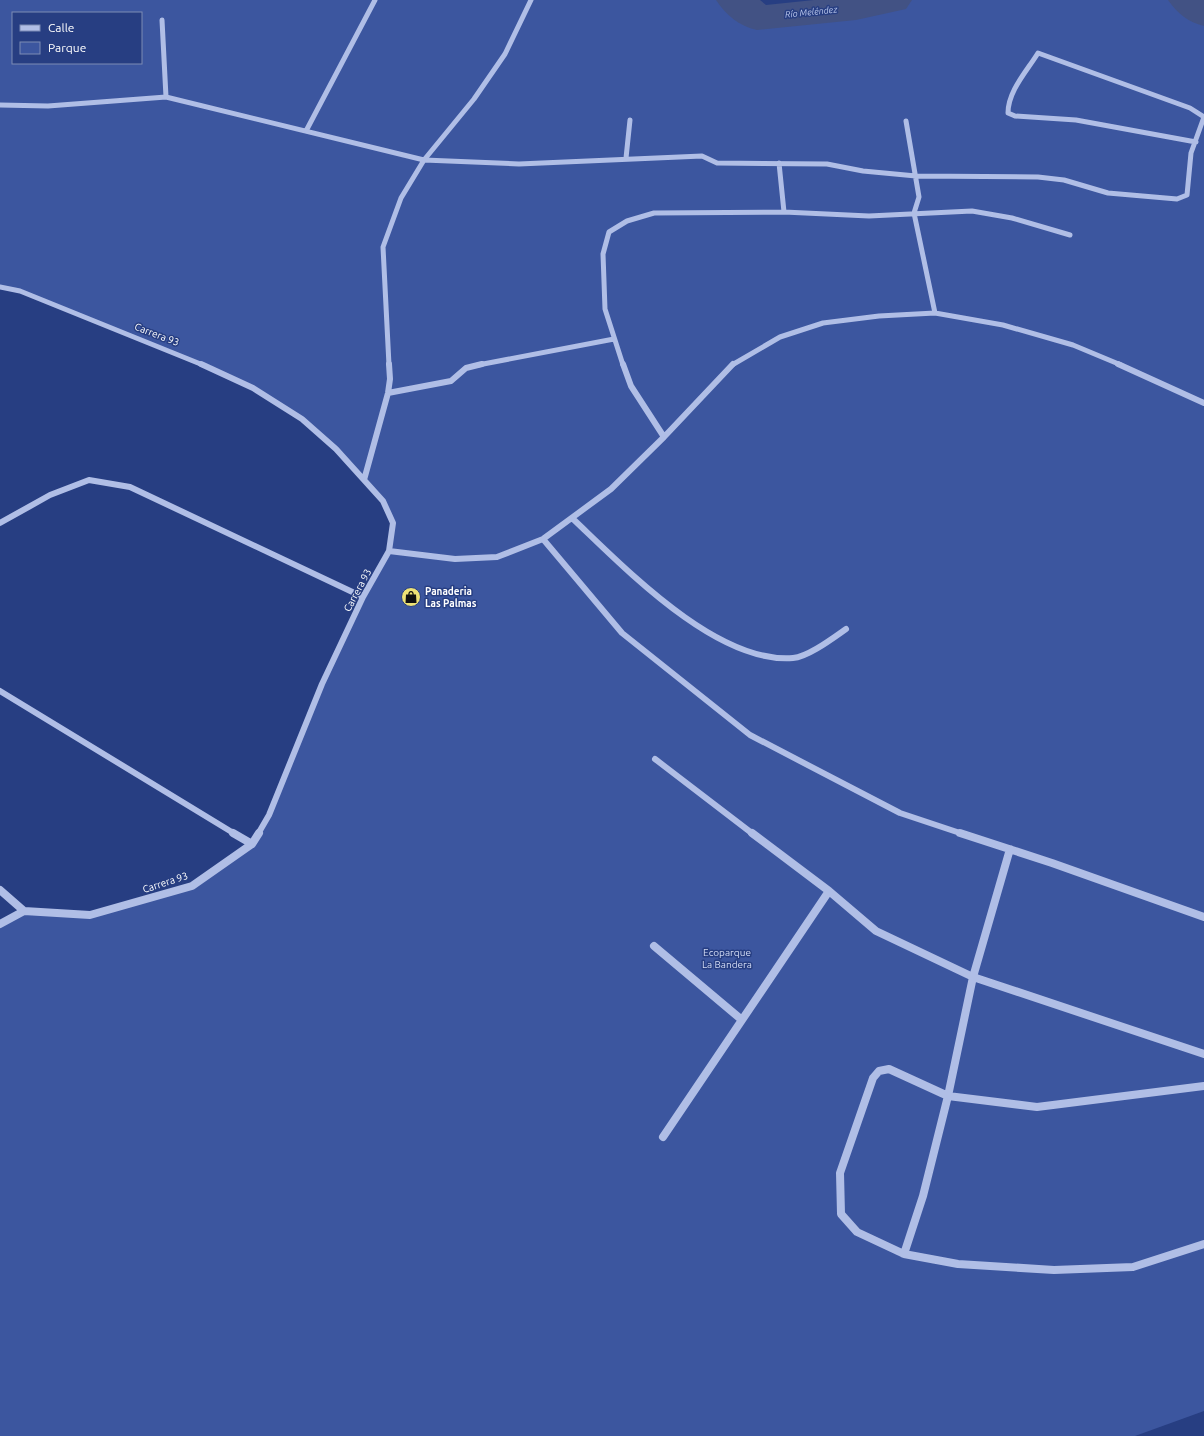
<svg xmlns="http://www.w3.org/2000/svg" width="1204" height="1436" viewBox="0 0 1204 1436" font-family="Ubuntu,sans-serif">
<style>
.green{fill:#3c569f;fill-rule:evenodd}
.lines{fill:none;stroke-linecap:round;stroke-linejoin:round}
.river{fill:#425284;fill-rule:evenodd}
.minor-far2{stroke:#b0bee6;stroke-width:5}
.minor-far1{stroke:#b0bee6;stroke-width:6}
.minor{stroke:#b0bee6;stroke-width:8}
.labels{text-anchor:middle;stroke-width:3;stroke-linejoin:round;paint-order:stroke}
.far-water-label{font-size:9px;font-style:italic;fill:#bcc9ee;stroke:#273e82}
.street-label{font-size:10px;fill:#fff;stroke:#273e82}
.poi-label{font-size:10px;font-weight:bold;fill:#fff;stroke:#273e82;text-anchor:start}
.park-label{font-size:10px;fill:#d3dcf5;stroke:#273e82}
</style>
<rect width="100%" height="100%" fill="#273e82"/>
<path class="green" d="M0 0H736L757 18 856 8 892 0H1188L1204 14V1411L1135 1436H0V924L24 911 90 915 192 886 252 844 269 815 322 684 389 551 393 523 383 501 364 480 302 419 253 388 20 291 0 287ZM13 13H141V63H13Z"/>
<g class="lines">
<path class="river" d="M716 0H760L766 5 814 0H912L906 9 856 20 757 30C739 26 726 15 716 0Z
M1168 0H1204V26C1188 22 1178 14 1168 0Z"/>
<path class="minor-far2" d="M162 20 166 97
M0 105 48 106 166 97 424 160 519 164 702 156 717 163 827 164 863 171 916 176 1038 177 1064 180 1108 193 1177 199 1187 195 1191 153 1204 117
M906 121 919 197 914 213 935 313
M306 131 375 0
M1196 142 1076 120 1015 116 1008 113C1008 91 1027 71 1038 53L1190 108 1204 117
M626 158 630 120
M779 163 784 212
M0 287 20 291 203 365
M389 365 383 247 401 198 424 160 474 99 505 54 531 0
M478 365 614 339
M623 365 605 309 603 254 609 232 627 221 654 213 784 212 869 216 972 211 1012 218 1070 235
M732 365 780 337 823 323 879 316 935 313 1003 325 1073 345 1121 365"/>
<path class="minor-far1" d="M201 364 253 388 302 419 336 449 383 501 393 523 389 551 363 597 322 684 269 815 258 834
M623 364 631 386 664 437
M1118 364 1204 403
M388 393 451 381 466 368 482 364
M364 480 388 393 390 379 389 364
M572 518C624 567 716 664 793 658 808 657 833 638 846 629
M0 523 50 495 89 480 130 487 363 597
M543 539 622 633 750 735 900 813 963 834
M389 551 455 559 497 557 543 539 611 489 664 437 733 364
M0 691 235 834
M655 759 753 834"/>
<path class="minor" d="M233 833 252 844
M752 833 829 891 876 931 973 977 1204 1054
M960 833 1052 863 1204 917
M0 890 24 911
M0 924 24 911 90 915 192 886 252 844 259 833
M654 946 742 1020
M1204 1086 1037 1107 948 1096 889 1069 879 1071 873 1078 840 1173 841 1214 857 1232 904 1254 958 1264 1054 1270 1133 1267 1204 1244
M663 1137 829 891
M904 1254 923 1196 948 1096 973 977 1010 849"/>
</g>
<defs>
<symbol id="shop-disc" viewBox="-11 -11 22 22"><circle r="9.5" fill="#eee276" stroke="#273e82"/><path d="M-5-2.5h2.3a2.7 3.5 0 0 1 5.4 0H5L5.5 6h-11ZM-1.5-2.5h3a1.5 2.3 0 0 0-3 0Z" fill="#111"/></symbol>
</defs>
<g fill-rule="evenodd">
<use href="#shop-disc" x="400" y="586" width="22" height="22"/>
</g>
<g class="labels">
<g class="far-water-label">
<text transform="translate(811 12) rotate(-6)" y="3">Río Meléndez</text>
</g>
<g class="street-label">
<text transform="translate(157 334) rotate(21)" y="4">Carrera 93</text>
<text transform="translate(357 590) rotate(-62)" y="4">Carrera 93</text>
<text transform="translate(165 882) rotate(-18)" y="4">Carrera 93</text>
</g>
<g class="poi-label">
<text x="425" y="595">Panaderia<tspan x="425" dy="12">Las Palmas</tspan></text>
</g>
<g class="park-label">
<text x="727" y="956">Ecoparque<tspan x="727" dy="12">La Bandera</tspan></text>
</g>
</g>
<rect x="12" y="12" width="130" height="52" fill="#273e82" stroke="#7d8bb4"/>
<rect x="20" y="25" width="20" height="6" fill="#b0bee6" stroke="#7d8bb4"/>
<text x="48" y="32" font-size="12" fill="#ffffff">Calle</text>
<rect x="20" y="42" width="20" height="12" fill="#3c569f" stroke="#7d8bb4"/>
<text x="48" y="52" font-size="12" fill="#ffffff">Parque</text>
</svg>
